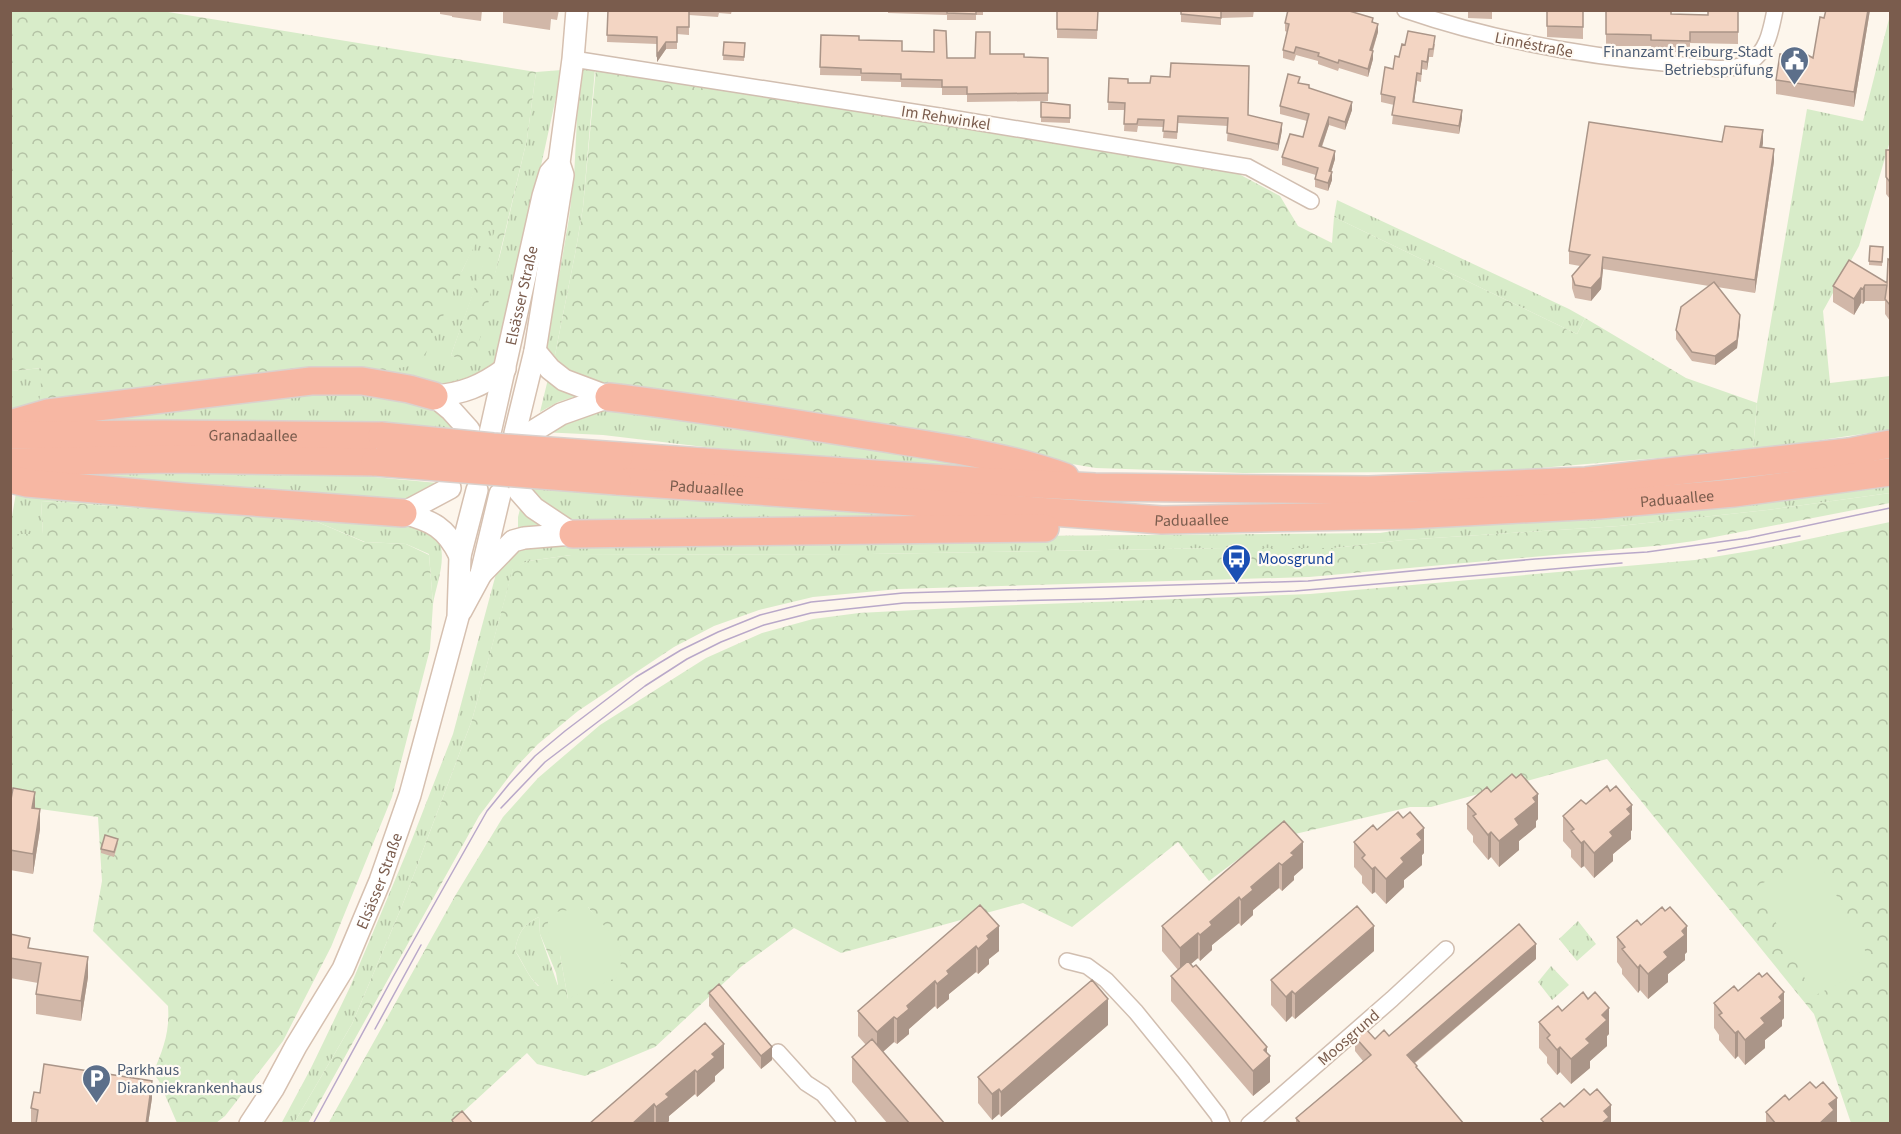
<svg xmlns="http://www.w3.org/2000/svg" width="1901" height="1134" viewBox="0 0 1901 1134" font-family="'Source Sans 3',sans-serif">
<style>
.grass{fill:url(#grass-tufts)}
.forest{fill:url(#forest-crowns);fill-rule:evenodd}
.pitch{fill:#d8ecc9}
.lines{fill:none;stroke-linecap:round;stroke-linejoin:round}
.street-casing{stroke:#d1beb0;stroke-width:18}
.secondary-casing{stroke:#d6c0b0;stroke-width:24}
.highway-casing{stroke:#dad1cd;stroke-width:30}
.street{stroke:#fff;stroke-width:15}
.secondary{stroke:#fff;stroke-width:21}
.highway{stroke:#f7b7a3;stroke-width:27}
.tram{stroke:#b9a8c9;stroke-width:1.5}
.highway-bridge-casing{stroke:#dad1cd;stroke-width:30;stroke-linecap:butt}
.highway-bridge{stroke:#f7b7a3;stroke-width:27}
.wall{fill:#d1b7a8}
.shaded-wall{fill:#aa9588}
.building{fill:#f3d5c3;stroke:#aa9588;stroke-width:1.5}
.labels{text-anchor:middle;stroke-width:4.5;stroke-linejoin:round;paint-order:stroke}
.street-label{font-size:16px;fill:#7a5c4d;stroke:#fffaf3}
.service-label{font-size:16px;fill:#4e5e75;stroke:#fffaf3;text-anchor:end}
.transit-label{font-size:16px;fill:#164399;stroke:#fffaf3;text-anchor:start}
</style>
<defs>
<pattern id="grass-tufts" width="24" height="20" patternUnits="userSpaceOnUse" patternTransform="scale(1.5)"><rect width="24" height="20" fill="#d8ecc9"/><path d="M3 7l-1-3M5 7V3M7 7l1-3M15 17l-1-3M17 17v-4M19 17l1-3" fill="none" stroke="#b4c2a5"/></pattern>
<pattern id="forest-crowns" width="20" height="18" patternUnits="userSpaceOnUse" patternTransform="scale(1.5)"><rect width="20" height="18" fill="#d8ecc9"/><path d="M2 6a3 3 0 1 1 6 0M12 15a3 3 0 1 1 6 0" fill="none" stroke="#b4c2a5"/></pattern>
</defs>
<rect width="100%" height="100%" fill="#fdf6ec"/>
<path class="grass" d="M1890 15V141L1859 246 1823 311 1830 383 1890 376V430L1753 450 1757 403 1807 109 1863 121Z
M583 69H595L583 207 576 249 553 365 544 346 545 335 560 271 569 218 574 177 579 80Z
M562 70 503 339 494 362 486 371 449 387 373 372 462 271 483 226 496 230 451 355 470 364 501 251 527 139 536 72Z
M1337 200 1569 309 1585 318 1577 334 1334 217Z
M43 368 39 407 11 410 10 371Z
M548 379 580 395 558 402 540 412Z
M342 387 432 406 455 428C324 422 192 419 61 421Z
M603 407 1008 469 960 467 713 448 603 435 541 432Z
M18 469 374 471V477L438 483 419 494 390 504Z
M1890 482V493L1767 510 1619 526 1403 540 1334 548H1224L870 554 571 555 528 561 513 569 472 720 402 906 352 1024 294 1123 281 1124 311 1068 350 987 411 842 453 734 497 570 500 564 526 544 1011 536 1380 533 1423 526Z
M17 487 430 527C433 532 438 538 440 544 446 562 436 586 433 604L429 554 406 544 365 542 315 521 41 501 43 534H11V522Z
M526 487 978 517 579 523C553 516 543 506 526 487Z
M521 505 545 526 518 528V517Z
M539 917 540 934 558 986H539C526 975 525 964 515 951 518 934 523 924 539 917Z
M1578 921 1596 944 1577 961 1559 939Z
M1551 966 1569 985 1552 1000 1538 982Z"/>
<path class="forest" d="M11 11H162L536 72 527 139 476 355 470 365 451 355 495 230 484 227 462 271 431 345 417 365 373 372 39 407 42 368 11 371Z
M596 68 937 121 1237 173 1280 196 1298 226 1332 243 1334 217 1577 334 1585 318 1686 378 1757 403 1753 450 1528 469 1431 472 1243 473 1096 468 607 387 553 365 576 249 583 207Z
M1890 493V503L1694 541 1665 545 1309 577 899 589 813 597 759 610 714 626 674 647 578 711 538 744 517 766 479 816 308 1123H294L352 1024 402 906 472 720 513 568 528 561 571 555 870 554 1224 548H1334L1403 540 1619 526 1767 510Z
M41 501 315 521 364 542 406 544 429 555 433 604 430 649 392 797 331 947 283 1041 225 1116 216 1123H177L159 1081 153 1073C163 1050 170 1032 168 1006L93 931 102 881 98 817 11 805V534H43Z
M1890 522V1123H1851L1814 1014 1607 759 1431 807H1410L1278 838 1245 854 1209 881 1178 842 1072 927 1023 903 841 953 794 928 742 966 655 1047 585 1076 537 1064 527 1053 451 1123 328 1124 455 896 503 817 538 778 600 725 706 658 762 633 813 619 859 613 991 606 1310 594 1695 560 1756 550ZM588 907 600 923 568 999 560 955ZM539 917 540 934 556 973 558 985 538 986C527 975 524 964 515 951 518 934 523 924 539 917Z"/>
<path class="pitch" d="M1816 856 1873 966 1814 996 1757 886Z
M588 907C611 937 624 935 620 976L568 999 560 955 547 930 549 913Z"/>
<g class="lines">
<defs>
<path id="street" d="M1405 10C1492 40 1582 56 1673 64 1696 66 1728 74 1750 62 1768 51 1771 29 1775 10
M573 59 939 116 1248 167 1311 201
M1067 961 1087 966 1106 980 1136 1012 1184 1071 1218 1115 1222 1124
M778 1052 806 1083 823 1094 848 1124
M1249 1124 1392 999 1446 949"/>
<g id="secondary">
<path d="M535 351 550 369 564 380 609 397"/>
<path d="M434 396C462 394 482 386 505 369"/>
<path d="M434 396 451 410 469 430"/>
<path id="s1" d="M490 433 543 196 550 173 559 163"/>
<path d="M515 433 535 351 563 175 559 163 573 59 577 10"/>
<path d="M527 435 561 414 609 397"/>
<path d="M519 491 534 508 573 534"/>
<path d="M403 513C432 521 446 527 460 556"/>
<path d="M403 513 450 488"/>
<path d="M481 574 513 541 524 538 573 534"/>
<path d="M461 611 481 574 500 494"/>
<path id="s2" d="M250 1124 273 1089 296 1046 343 969 380 881 410 795 458 617 460 556 477 490"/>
</g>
<g id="highway">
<path d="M609 397C695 407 780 421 865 435 932 446 1001 454 1065 477"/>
<path d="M10 424 48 413 311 381H362L409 389 434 396"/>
<path id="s3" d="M10 435 164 434 382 436"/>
<path d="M619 456 974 481 1095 487 1369 490 1586 481 1849 452 1890 444"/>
<path d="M10 462 170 459 375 462"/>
<path d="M10 479 27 483 184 497 403 513"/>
<path id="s4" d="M617 481 1162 520 1409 515 1599 505 1734 493 1890 472"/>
<path d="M573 534 1045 528"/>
</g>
</defs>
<use href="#street" class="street-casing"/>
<use href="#secondary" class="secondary-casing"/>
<use href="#highway" class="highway-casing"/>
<use href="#street" class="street"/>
<use href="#secondary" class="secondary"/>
<use href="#highway" class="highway"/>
<path class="tram" d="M1718 551 1800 536
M501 808 545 762 645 686 687 659 721 642 764 625 811 613 904 603 1101 599 1295 591 1622 563
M375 1029 421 945
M313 1124 393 977 487 811 509 784 535 756 565 731 636 677 681 650 718 632 760 615 811 602 903 593 1308 581 1535 559 1647 552 1748 538 1890 508"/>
<defs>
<path id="highway-bridge" d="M382 436 493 447 619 456
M375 462 617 481"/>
</defs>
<use href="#highway-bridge" class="highway-bridge-casing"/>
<use href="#highway-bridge" class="highway-bridge"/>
</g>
<path class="wall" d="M440 10H482L481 21 452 17V16L440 14Z
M503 10H559L557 20 551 19 550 30 503 23Z
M608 10H732L731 14 719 13 718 17 689 15V35L677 34V49H666L657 62V44L607 42Z
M888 10H983V15H976V20H947V15L888 13Z
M1057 10H1098L1097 39 1057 38Z
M1181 10H1254L1253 17 1221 18V25L1181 22Z
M1468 10H1492V19L1468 18Z
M1547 10H1583V39L1547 37Z
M1606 10 1671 14 1708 15 1738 10V44L1690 43V52H1651V46H1606Z
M1826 10H1870L1854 107 1776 94V80L1813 58Z
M1285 23H1373L1378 32 1373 50V59L1368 77 1339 68 1338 71 1318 64V61L1296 55 1294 61 1283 58V50L1287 32 1285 31Z
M821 35 859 40 902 51 934 52 947 58H975L990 54 1024 57 1048 58V101L967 102V95H942V88L901 87V82L861 81V76L820 75Z
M724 42 745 43 744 61 723 60Z
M1435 44 1433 57H1429L1427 70 1422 69 1421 82 1417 81 1414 102 1462 118 1459 134 1392 124 1394 105 1381 102V94L1405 45Z
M1109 78 1248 115 1282 130 1278 151 1227 141 1228 126 1178 123 1177 139 1163 138 1164 127 1138 126 1137 132 1124 131 1125 110H1108Z
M1300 83 1352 110 1345 130 1329 125 1322 147 1335 159 1331 172 1332 180 1328 191 1315 187V179L1316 175 1282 165V157L1303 137 1307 121 1280 114V106Z
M1041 102 1070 105V123L1041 122Z
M1722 142 1763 143 1762 147 1774 161 1755 293 1717 287 1740 324 1737 348 1715 365 1692 361 1676 339V330L1709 286 1603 269 1601 289 1591 301 1575 298 1572 288V276L1580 266 1569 264V251Z
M1886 150H1890V199L1886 194Z
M1883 252 1882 266 1869 265V261Z
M1890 260V321L1885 314V301H1865L1863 304 1861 303 1854 315 1833 302V286L1887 283Z
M1467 804 1538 819 1536 821V827L1519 841V850L1499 867 1491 857 1488 860 1473 842V836L1467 829Z
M1586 804 1632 830 1631 831V839L1613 854V861L1594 878 1584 866 1581 868 1571 857V850L1563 841V816Z
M10 805 35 808 40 829 33 874 10 870Z
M1284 821 1303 868 1294 876V880L1282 891 1279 888 1253 910V915L1241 926 1239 923 1212 945V950L1200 961 1198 958 1191 964 1267 1053 1270 1082 1253 1096 1171 1001V976L1178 970 1162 951V926Z
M1377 830 1424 853 1422 855V865L1404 880V887L1386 904 1375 892 1372 894 1362 883V876L1354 867V842Z
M118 843 114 857 101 853V849Z
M980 905 999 951 989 959V964L978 974 976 972 949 994V999L937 1009 935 1006 909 1029V1034L897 1044 894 1042 883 1052 945 1124H888L852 1082V1057L866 1045 858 1036V1011Z
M1641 925 1687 952 1685 954V960L1668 974V982L1648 999 1640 990 1638 993 1622 974V969L1617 962V937Z
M10 934 30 948 88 977 81 1021 36 1014V994L38 983 10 978Z
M1374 951 1295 1019 1292 1016 1286 1022 1271 1005V980Z
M1536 959 1415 1063 1417 1069 1464 1124H1296V1118L1363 1061 1355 1051V1037L1375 1039 1389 1036Z
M1738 991 1784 1018 1782 1020V1026L1765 1040V1048L1745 1065 1738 1056 1735 1059 1719 1040V1035L1714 1028V1003Z
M709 993 772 1060 761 1069 709 1006Z
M1562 1011 1609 1034 1607 1036V1046L1590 1061V1068L1571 1084 1560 1072 1557 1075 1547 1063V1057L1539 1048V1022Z
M705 1023 724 1068 715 1076V1081L697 1097 695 1094 669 1116V1121L666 1124H589Z
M1108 1025 1001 1117 999 1114 992 1120 978 1103V1077Z
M152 1098 148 1124H31V1108Z
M1789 1100 1837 1123 1766 1124V1112Z"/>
<path class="shaded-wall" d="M1868 10H1870L1854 107V92Z
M1378 24V32L1370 58V50Z
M666 42V49L657 62V55Z
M1429 49V57L1427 70V62Z
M1373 51V59L1368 77V69Z
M1417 73V81L1413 110V102Z
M1352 102V110L1345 130V122Z
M1462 110V118L1459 134V126Z
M1329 117V125L1319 154V146Z
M1282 123V130L1278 151V144Z
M1763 130V143L1760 159V147Z
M1774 149V161L1755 293V280Z
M1335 151V159L1329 179V171Z
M1332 172V180L1328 191V183Z
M1603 257V269L1601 289 1591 301V288Z
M1865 285V301L1863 304V289Z
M1861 288V303L1854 315V299Z
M1740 315V324L1737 348 1715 365V356Z
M35 792V811L32 808Z
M1538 794V819L1536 821V827L1519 841V850L1499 867V841L1515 819 1533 798Z
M1632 805V830L1631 831V839L1613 854V861L1594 878V853L1627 809Z
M40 809V829L33 874V854Z
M1424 828V853L1422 855V865L1404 880V887L1386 904V879L1401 858 1417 834Z
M1491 832V857L1488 860V835Z
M1584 841V866L1581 868V843Z
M1303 842V868L1294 876V880L1282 891V865L1291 853Z
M1279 863V888L1253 910V915L1241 926V900L1251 887Z
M1375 867V892L1372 894V869Z
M1239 897V923L1212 945V950L1200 961V935L1210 922Z
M999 926V951L989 959V964L978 974V949L987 936Z
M1374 926V951L1295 1019V994Z
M1687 926V952L1685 954V960L1668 974V982L1648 999V974L1664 952 1682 931Z
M1198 933V958L1180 973V948Z
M1536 944V959L1407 1069V1055Z
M976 946V972L949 994V999L937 1009V984L947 971Z
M88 957V977L81 1021V1001Z
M1640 965V990L1638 993V968Z
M935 981V1006L909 1029V1034L897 1044V1019L907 1006Z
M1292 991V1016L1286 1022V997Z
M1784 992V1018L1782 1020V1026L1765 1040V1048L1745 1065V1040L1761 1018 1779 997Z
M1108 999V1025L1001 1117V1092Z
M1609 1008V1034L1607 1036V1046L1590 1061V1068L1571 1084V1059L1586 1039 1602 1015Z
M894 1017V1042L877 1057V1032Z
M1738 1031V1056L1735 1059V1033Z
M724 1044V1068L715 1076V1081L697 1097V1072L712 1054Z
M772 1047V1060L761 1069V1056Z
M1267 1047V1059L1270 1056V1082L1253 1096V1071L1264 1050Z
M1560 1047V1072L1557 1075V1050Z
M695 1070V1094L669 1116V1121L666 1124H656V1107L666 1094Z
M152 1081V1098L148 1124H146Z
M999 1089V1114L992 1120V1094Z
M1837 1098V1123L1819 1124 1829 1104Z
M654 1104V1124H632Z
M1611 1105V1124H1601L1604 1111Z"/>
<path class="building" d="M608 10H689V27H677V42H666L657 55V37L607 35Z
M947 10H976V14L947 13Z
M1057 10H1098L1097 30 1057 29Z
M1181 10H1221V18L1181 14Z
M1288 10H1346L1373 18 1372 22 1378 24 1370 50 1373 51 1368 69 1339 60 1338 63 1318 56 1319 53 1296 47 1294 53 1283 50 1289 24 1285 23Z
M1547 10H1583V27L1547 26Z
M1606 10H1671V14L1708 15V10H1738V32H1690V41L1651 40V35L1606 34Z
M1826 10H1868L1854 92 1776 80 1780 54H1789L1797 49 1813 58 1820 17 1824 18Z
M934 30 946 31 947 58H975L976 32H990V54H1024V57L1048 58V93L967 94V87H942V80L901 79V74L861 73V69L820 67 821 35 859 36V40L902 41V51L934 52Z
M1408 31 1435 36 1433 49H1429L1427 62 1422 61 1421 74 1417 73 1413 102 1462 110 1459 126 1392 115 1395 97 1381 94 1385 67 1393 69 1395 56 1399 57 1402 44 1405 45Z
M724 42 745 43 744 57 723 55Z
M1171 63 1249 66 1248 115 1282 123 1278 144 1227 133 1228 118 1178 116 1177 132 1163 131 1164 120 1138 119 1137 124H1124L1125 103 1108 102 1109 78 1128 79V83H1150L1151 76 1170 77Z
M1288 74 1300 77 1298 83 1309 85V88L1352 102 1345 122 1329 117 1319 146 1335 151 1329 171 1332 172 1328 183 1315 179 1318 168 1282 157 1290 134 1303 137 1309 114 1280 106Z
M1041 102 1070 105V118L1041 117Z
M1589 122 1722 142 1725 126 1763 130 1760 147 1774 149 1755 280 1603 257 1601 277 1591 288 1575 285 1572 276 1590 255 1569 251Z
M1886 150H1890V182L1886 177Z
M1870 246 1883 247 1882 262 1869 261Z
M1888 259 1890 260V305L1885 299 1887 285H1865L1863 289 1861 288 1854 299 1833 286 1849 260 1887 283Z
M1714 282 1740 315 1737 340 1715 356 1692 352 1676 330 1681 307Z
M1512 774 1516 778 1521 774 1538 794 1533 798 1536 802 1515 819 1519 825 1499 841 1491 832 1488 835 1473 816 1476 814 1467 804 1487 787 1491 792Z
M1607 786 1610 791 1616 786 1632 805 1627 809 1631 814 1610 832 1613 836 1594 853 1584 841 1581 843 1571 831 1574 829 1563 816 1581 800 1586 804Z
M13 788 35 792 32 808 40 809 33 854 10 850V805Z
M1398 812 1403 818 1410 812 1424 828 1417 834 1422 840 1401 858 1404 862 1386 879 1375 867 1372 869 1362 858 1365 855 1354 842 1373 825 1377 830Z
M1284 821 1303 842 1291 853 1294 855 1282 865 1279 863 1251 887 1253 890 1241 900 1239 897 1210 922 1212 925 1200 935 1198 933 1180 948 1162 926Z
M105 835 118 839 114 852 101 849Z
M980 905 999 926 987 936 989 939 978 949 976 946 947 971 949 974 937 984 935 981 907 1006 909 1009 897 1019 894 1017 877 1032 858 1011Z
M1357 906 1374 926 1295 994 1292 991 1286 997 1271 980Z
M1662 907 1665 911 1670 907 1687 926 1682 931 1685 935 1664 952 1668 957 1648 974 1640 965 1638 968 1622 949 1625 947 1617 937 1637 920 1641 925Z
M1519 924 1536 944 1407 1055 1417 1066 1416 1067 1464 1124H1301L1296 1118 1371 1055 1355 1037 1365 1028 1375 1039 1384 1030 1389 1036Z
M10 934 30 938 28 948 88 957 81 1001 36 994 41 963 10 958Z
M1188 961 1193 967 1196 965 1267 1047 1264 1050 1270 1056 1253 1071 1171 976Z
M1759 973 1762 977 1767 973 1784 992 1779 997 1782 1001 1761 1018 1765 1023 1745 1040 1738 1031 1735 1033 1719 1015 1722 1013 1714 1003 1734 986 1738 991Z
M1092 980 1108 999 1001 1092 999 1089 992 1094 978 1077Z
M719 984 772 1047 761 1056 709 993Z
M1583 992 1588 999 1595 992 1609 1008 1602 1015 1607 1020 1586 1039 1590 1043 1571 1059 1560 1047 1557 1050 1547 1038 1550 1035 1539 1022 1558 1006 1562 1011Z
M705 1023 724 1044 712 1054 715 1057 697 1072 695 1070 666 1094 669 1097 656 1107 654 1104 632 1124H589Z
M872 1039 945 1124H910L852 1057Z
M44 1064 152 1081 146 1124H36L38 1110 31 1108 34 1092 40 1093Z
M1810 1082 1816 1088 1823 1082 1837 1098 1829 1104 1834 1110 1819 1124H1776L1766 1112 1785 1095 1789 1100Z
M1584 1089 1590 1095 1597 1089 1611 1105 1604 1111 1609 1117 1601 1124H1545L1541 1119 1560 1103 1564 1107Z
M462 1111 473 1124H454L452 1120Z"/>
<defs>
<symbol id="civic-pin" viewBox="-11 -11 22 30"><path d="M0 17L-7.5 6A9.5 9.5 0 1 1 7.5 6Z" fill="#5c6f8a" stroke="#fffaf3"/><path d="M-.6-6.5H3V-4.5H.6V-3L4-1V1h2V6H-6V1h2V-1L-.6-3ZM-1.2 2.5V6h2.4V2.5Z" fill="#fff"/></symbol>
<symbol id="bus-pin" viewBox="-11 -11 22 30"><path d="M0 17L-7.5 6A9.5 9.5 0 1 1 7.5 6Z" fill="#1a4fb4" stroke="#fffaf3"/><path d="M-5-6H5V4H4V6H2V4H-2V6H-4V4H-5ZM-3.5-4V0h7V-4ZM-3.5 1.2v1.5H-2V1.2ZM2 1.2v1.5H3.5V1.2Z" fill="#fff"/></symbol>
<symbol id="parking-pin" viewBox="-11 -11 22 30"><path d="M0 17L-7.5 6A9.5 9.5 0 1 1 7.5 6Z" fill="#5c6f8a" stroke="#fffaf3"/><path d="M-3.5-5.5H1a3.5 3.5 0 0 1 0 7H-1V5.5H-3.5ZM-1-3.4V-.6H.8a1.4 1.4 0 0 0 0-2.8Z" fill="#fff"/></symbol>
</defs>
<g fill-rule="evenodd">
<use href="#civic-pin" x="1778" y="44" width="33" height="45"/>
<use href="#bus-pin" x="1220" y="542" width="33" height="45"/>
<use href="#parking-pin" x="80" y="1062" width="33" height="45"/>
</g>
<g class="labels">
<g class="street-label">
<text transform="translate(1534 44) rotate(11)" y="6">Linnéstraße</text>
<text transform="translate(946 117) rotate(9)" y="6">Im Rehwinkel</text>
<text dy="6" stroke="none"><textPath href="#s1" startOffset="141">Elsässer Straße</textPath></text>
<text dy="6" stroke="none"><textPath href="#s3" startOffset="243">Granadaallee</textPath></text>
<text dy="6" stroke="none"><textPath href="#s4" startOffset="90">Paduaallee</textPath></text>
<text dy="6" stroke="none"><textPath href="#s4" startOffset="1062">Paduaallee</textPath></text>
<text dy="6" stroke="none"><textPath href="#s4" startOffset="576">Paduaallee</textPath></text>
<text dy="6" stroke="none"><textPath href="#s2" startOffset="276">Elsässer Straße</textPath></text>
<text transform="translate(1348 1037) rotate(-41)" y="6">Moosgrund</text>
</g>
<g class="service-label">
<text x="1773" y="57">Finanzamt Freiburg-Stadt<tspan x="1773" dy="18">Betriebsprüfung</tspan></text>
<text x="117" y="1075" text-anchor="start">Parkhaus<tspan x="117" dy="18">Diakoniekrankenhaus</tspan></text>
</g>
<g class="transit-label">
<text x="1258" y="564">Moosgrund</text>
</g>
</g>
<rect width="1901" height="1134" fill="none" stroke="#7a5c4d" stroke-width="24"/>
</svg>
